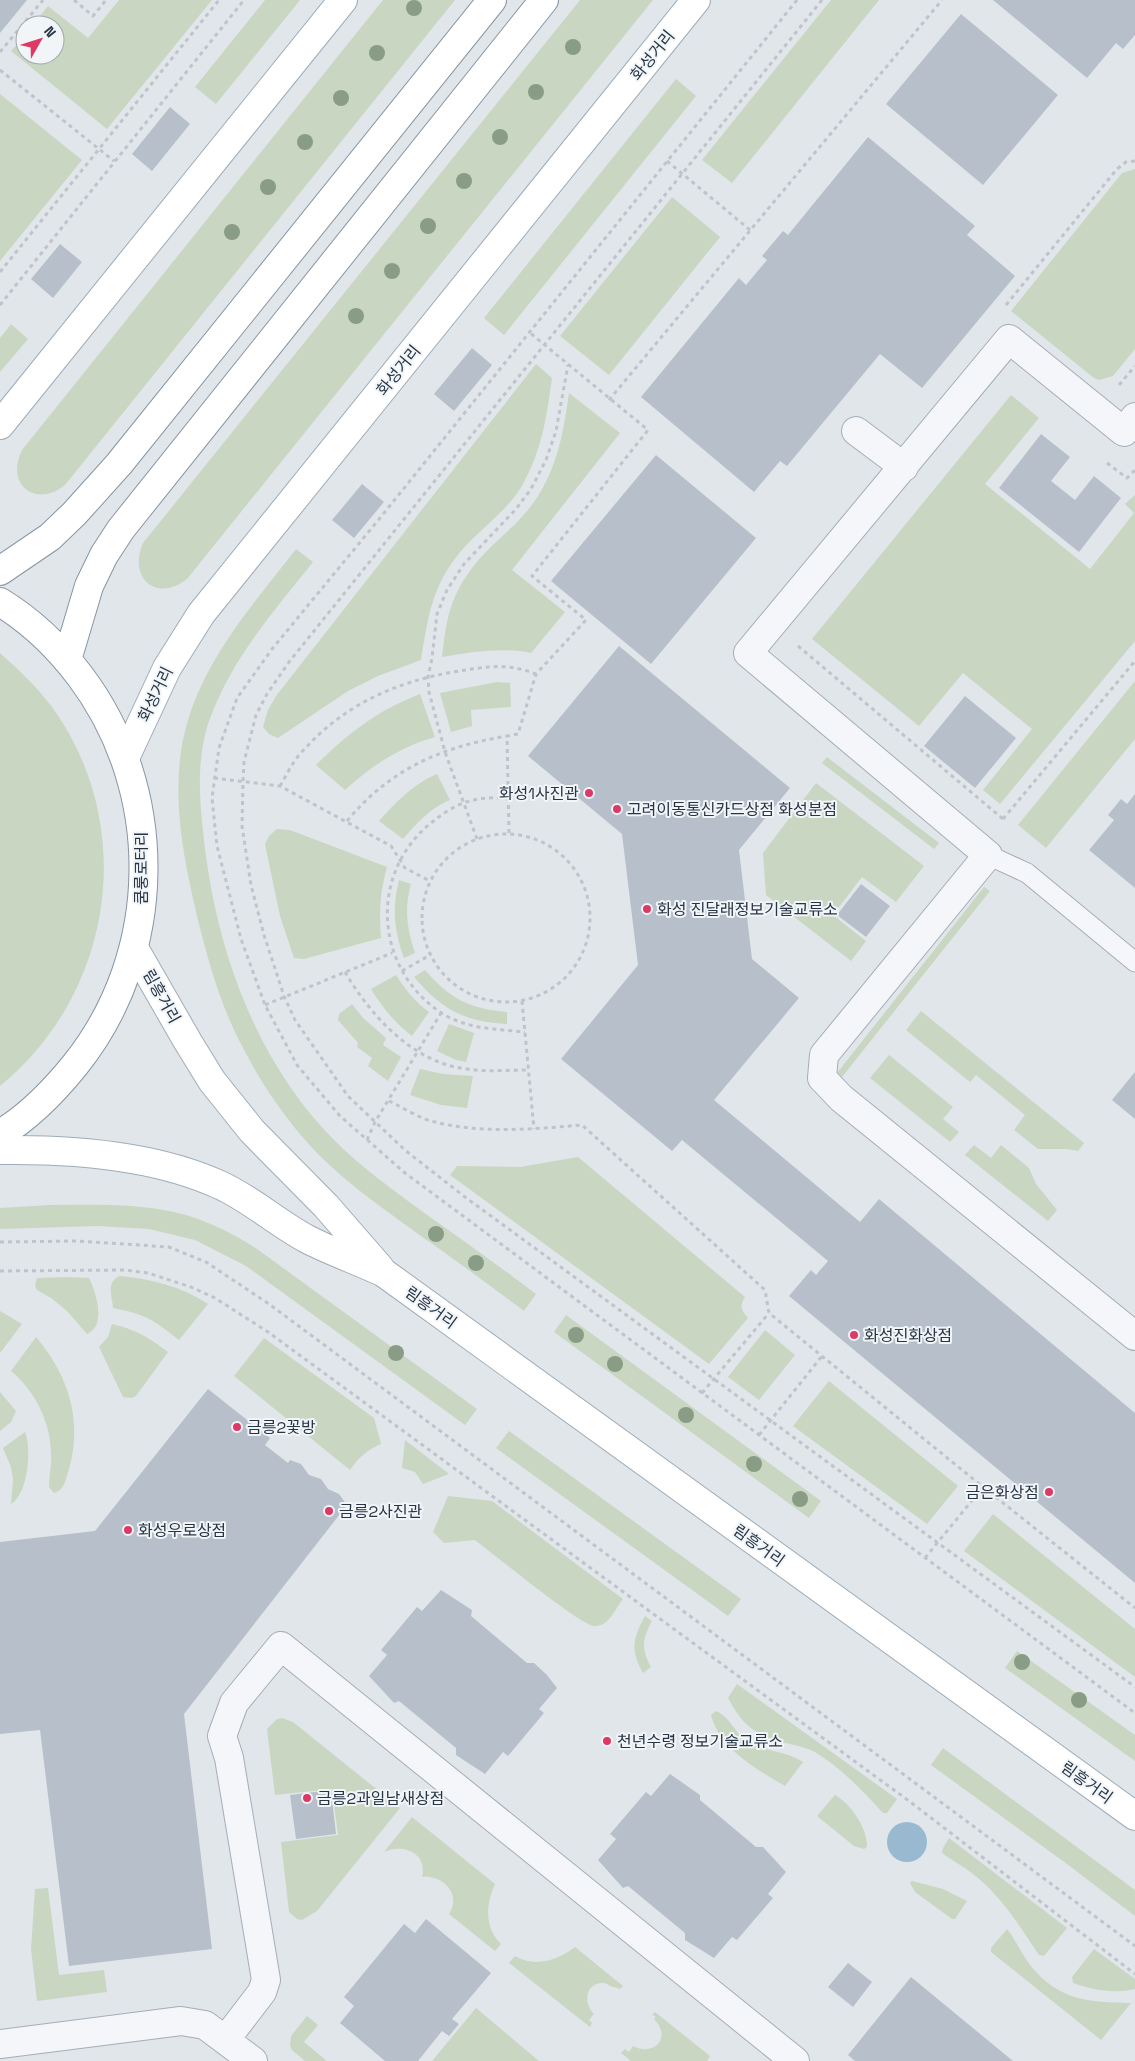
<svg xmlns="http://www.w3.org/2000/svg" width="1135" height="2061" viewBox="0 0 1135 2061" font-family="'Space Grotesk','Noto Sans KR',sans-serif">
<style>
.green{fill:#c9d6c1}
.water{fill:#98b9cf}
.building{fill:#b7c0ca}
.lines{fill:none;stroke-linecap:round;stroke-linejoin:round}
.service-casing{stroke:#a5adb6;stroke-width:21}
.minor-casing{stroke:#a5adb6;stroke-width:30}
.primary-casing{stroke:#9facb8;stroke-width:30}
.trunk-casing{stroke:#8795a3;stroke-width:30}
.path{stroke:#bfc4ca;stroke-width:3;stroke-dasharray:4 4;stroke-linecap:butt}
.service{stroke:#f4f6f9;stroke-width:19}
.minor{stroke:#f4f6f9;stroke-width:28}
.primary{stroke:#fff;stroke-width:28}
.trunk{stroke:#fff;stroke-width:28}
.tree{fill:#899d86}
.poi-dot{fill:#dd3965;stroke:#f1f5f8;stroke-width:2}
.labels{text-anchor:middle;stroke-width:4;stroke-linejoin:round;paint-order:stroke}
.street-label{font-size:16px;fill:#273545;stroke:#f1f5f8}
.poi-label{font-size:16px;fill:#273545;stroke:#f1f5f8;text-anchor:start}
</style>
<rect width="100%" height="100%" fill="#e1e6eb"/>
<path class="green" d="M119 0H212L107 129 11 51 25 35V55H55V25H33L48 6 88 38Z
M265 0H300L216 104 195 87Z
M383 0H455L65 485C35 509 5 484 22 450Z
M580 0H653L187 579C156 603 128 578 143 543Z
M831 0H879L732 183 702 160Z
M676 79 696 96 504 335 484 318Z
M0 94 82 160 0 261Z
M1135 169V349L1113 376 1099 380 1094 378 1011 311 1122 173Z
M672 197 720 237 609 375 560 336Z
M11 324 28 339 0 372V338Z
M536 364 552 378C547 415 542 450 523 484 506 514 474 532 454 560 431 591 427 623 421 660L378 676 348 691 278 738 269 734 263 727 268 710 276 696Z
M569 393 620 433 512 570 565 612 531 653C501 647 472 652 442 657 446 623 449 599 470 571 490 542 522 525 541 491 559 460 564 428 569 393Z
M1011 395 1039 418 985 484 1090 569 1134 513 1125 504 1135 495V641L1000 804 983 790 1032 729 963 673 919 726 812 639Z
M296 549 313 562C271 615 231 659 208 724 197 759 199 795 203 831 214 943 254 1060 335 1141 362 1168 392 1189 423 1212 461 1239 499 1266 536 1294L524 1311C488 1284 451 1257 414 1231 381 1207 348 1184 319 1155 288 1123 261 1084 241 1044 220 1004 208 960 197 916 182 852 168 782 189 717 210 652 255 602 296 549Z
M0 653C19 670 37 687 52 707 139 827 113 994 0 1086Z
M1135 681V739L1046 848 1018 825Z
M497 682 510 683 511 707 471 710 472 726 451 732 440 693Z
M420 694 435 737C400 747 371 766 345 790L316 765C348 733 377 711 420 694Z
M827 757 939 843 934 849 822 763Z
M437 774 450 800C430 808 417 823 403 839L379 821C396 802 413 784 437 774Z
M816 783 924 866 896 902 862 877 833 915 866 941 851 961 766 895 763 853Z
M277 829 290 830 387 867C380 892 379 912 381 938L304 959 294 958 280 916 265 844 269 836Z
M399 880 411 884C404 908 407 929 415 953L404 958C394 931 392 908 399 880Z
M984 887 990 891 842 1077 837 1073Z
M425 970C449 998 469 1009 507 1012V1024C465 1022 441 1009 414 977Z
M396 975C405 989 415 1002 429 1012L412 1036C395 1023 382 1007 371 989Z
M352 1004 363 1018 386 1038 383 1045 401 1057 388 1081 368 1066 372 1058 357 1047 358 1043 338 1020 339 1014Z
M921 1011 1084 1143 1078 1151 1067 1149H1038L1014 1130 1025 1115 976 1075 970 1082 906 1030Z
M449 1024 474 1033 466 1062 456 1060 437 1051Z
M889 1055 953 1107 943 1119 959 1132 950 1142 870 1078Z
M420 1069 443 1074 473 1076 467 1108 441 1105 410 1095Z
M974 1145 991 1158 1001 1145 1029 1168 1036 1184 1057 1210 1048 1221 965 1155Z
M578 1157 745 1297C739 1306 741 1310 748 1318L709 1364 450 1175 457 1166 520 1167Z
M50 1205C100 1205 155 1202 203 1221 222 1228 240 1238 257 1249L477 1409 465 1425 246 1266 195 1240 149 1229 98 1226 0 1229V1208Z
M119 1276C151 1279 181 1286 208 1304L179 1340C154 1320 145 1314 113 1308 112 1296 106 1283 119 1276Z
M66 1277 89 1278C96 1292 107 1326 87 1334L67 1311 51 1298 37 1290 35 1286 37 1278Z
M0 1311 22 1324 0 1353Z
M566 1315 821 1501 809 1518 554 1332Z
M112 1324C137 1330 148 1337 168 1352L136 1396 132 1398 123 1397 99 1347 108 1337Z
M765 1330 795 1355 759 1400 728 1377Z
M36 1337C68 1375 83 1419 69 1469 66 1478 65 1490 54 1493L49 1487C49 1476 52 1464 51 1452 50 1421 35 1391 11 1371Z
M264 1338 374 1418 381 1444C367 1450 359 1457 350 1470L234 1376Z
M829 1381 958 1486 927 1524 793 1426Z
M0 1392 16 1411 11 1422 0 1431Z
M509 1431 741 1599 728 1616 496 1448Z
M25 1432C32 1449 28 1494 11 1504L13 1480 11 1467 3 1448Z
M405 1440 449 1474 423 1484 415 1472 402 1468Z
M448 1496 492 1501 623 1599C615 1609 609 1627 594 1626 580 1625 492 1553 475 1540L444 1543 433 1532Z
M993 1514 1135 1629V1677L964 1551Z
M645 1616 652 1621C642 1640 641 1648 651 1667L643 1673C630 1650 633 1638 645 1616Z
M1017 1651 1135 1735V1761L1005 1668Z
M737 1684 897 1799 887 1813H883C862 1790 842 1769 815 1752 807 1748 798 1746 790 1744 756 1735 745 1729 728 1698Z
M716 1711C729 1716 735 1733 747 1741 764 1752 786 1751 803 1762L785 1786C756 1769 720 1749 711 1715Z
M282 1718 293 1722 400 1808 317 1911 302 1920 297 1919 289 1912 281 1842 338 1835 332 1789 275 1795 267 1729 277 1719Z
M943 1748 1135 1890V1916L1067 1864 931 1765Z
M835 1795C851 1804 868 1829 867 1847L864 1849 854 1846 817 1816Z
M412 1817 495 1884C486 1903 484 1928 501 1944L495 1951 449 1914C462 1894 443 1875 422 1877 428 1853 403 1843 384 1852Z
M949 1838 1067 1928 1044 1956 1039 1955C1020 1927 1004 1900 978 1878 967 1868 954 1862 942 1853L943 1848Z
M912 1881 943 1889 967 1901 955 1919H952L915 1892 910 1883Z
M48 1888 59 1975 104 1970 107 1992 37 2001 31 1949 35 1889Z
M1007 1929C1016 1940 1021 1953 1030 1965 1059 2001 1088 2002 1131 2003L1101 2040 991 1952V1948Z
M575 1947 623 1986 620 1989C618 1988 617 1988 614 1987 610 1987 608 1983 603 1983 585 1983 583 2003 594 2014L589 2020 592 2023 590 2027 509 1963 515 1956C535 1968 558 1960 575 1947Z
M1094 1949 1135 1979V1989C1114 1994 1093 1990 1073 1983L1072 1977Z
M476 2008 539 2061H432Z
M655 2012 710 2056 707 2061H631L621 2053 625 2049 629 2052 633 2046C655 2057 672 2037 654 2019L656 2017 652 2015Z
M307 2016 318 2025 304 2042 327 2061H305L292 2050 290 2046 291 2036Z"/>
<path class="water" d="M887 1842a20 20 0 1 1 40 0a20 20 0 1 1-40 0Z"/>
<path class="building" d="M0 0H27L0 33Z
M993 0H1135V35L1123 49 1116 43 1087 78Z
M961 14 1058 95 983 185 886 104Z
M170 107 190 124 152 171 132 154Z
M868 137 975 226 967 235 1015 276 922 388 880 354 787 466 780 461 754 492 641 397 739 278 746 285 767 260 762 256 783 231 788 235Z
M60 244 82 262 53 298 31 279Z
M472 348 492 365 454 411 434 394Z
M1041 434 1070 457 1051 481 1075 500 1094 476 1121 498 1079 552 999 488Z
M656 455 756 538 651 664 551 581Z
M362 484 384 502 354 538 332 520Z
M619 646 790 788 739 850 752 959 799 998 714 1100 860 1222 879 1199 1135 1413V1583L789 1296 811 1270 816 1275 828 1261 682 1140 672 1151 561 1059 638 965 622 834 528 756Z
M965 696 1016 738 975 788 924 746Z
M1135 794V888L1089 850 1114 820 1108 815 1121 799 1127 804Z
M861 884 890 906 866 937 837 915Z
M1135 1072V1119L1112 1100Z
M208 1389 270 1438 265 1445 288 1463 290 1460 301 1464 309 1475 321 1479 328 1489 339 1494 347 1505 184 1714 212 1949 69 1966 40 1730 0 1734V1542L95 1531Z
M441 1590 472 1610 471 1616 527 1663H534L547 1675 557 1688 539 1709 544 1713 508 1756 503 1752 485 1774 456 1755V1748L399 1701 394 1703 369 1676 387 1655 381 1650 417 1607 422 1611Z
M670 1774 700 1795V1800L756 1847H763L786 1872 768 1894 773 1898 737 1940 732 1937 714 1958 685 1940V1933L628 1886 623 1888 598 1860 616 1839 610 1834 646 1792 651 1796Z
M331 1790 336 1834 296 1839 290 1795Z
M426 1919 491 1973 452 2019 459 2024 449 2036 442 2031 418 2061H385L340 2023 354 2006 344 1997 404 1924 415 1933Z
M848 1963 872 1982 853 2007 828 1987Z
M911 1977 1013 2061H855L848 2055Z"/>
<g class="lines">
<defs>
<path id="service" d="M988 855 1027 873 1135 962"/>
<path id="minor" d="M1135 417 1124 432 1009 339 748 653 988 855 824 1055 822 1078 841 1098 1135 1336
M856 431 904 467
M226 2039 262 1992 266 1980 229 1758 222 1736 234 1703 281 1646 795 2061
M0 2044 181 2021 205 2025 253 2061"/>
<path id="primary" d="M0 425 343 0
M125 758 167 668 201 614 696 0
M134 948 188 1042 212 1081 252 1131 326 1206 380 1268
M0 1150C70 1149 155 1155 220 1185 251 1199 277 1223 307 1239 332 1252 359 1261 384 1273L1135 1816"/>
<path id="trunk" d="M0 571 50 537 74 514 119 464 492 0
M0 602C31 621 58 647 80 676 166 790 165 953 75 1065 54 1091 29 1117 0 1134
M67 660 89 586 104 555 121 529 544 0"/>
</defs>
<use href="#service" class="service-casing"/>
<use href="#minor" class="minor-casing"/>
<use href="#primary" class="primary-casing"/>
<use href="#trunk" class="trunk-casing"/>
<path class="path" d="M74 0 93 16 106 0
M797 0 380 518 272 649 237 698 219 748 212 798 217 846 241 939 265 1005 297 1065 340 1116 405 1173 1135 1713
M822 0 289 662 267 694 256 715 244 762 243 782 242 826 251 885 264 935 284 996 295 1020 348 1096 406 1151 465 1197 1135 1687
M0 52 43 0
M0 70 114 161
M667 161 750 230
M0 272 219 0
M0 305 244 0
M1006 305 1117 169 1126 162 1135 161
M1119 385 1135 366
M609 400 942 0
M1107 463 1127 478 1135 470
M798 646 1003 819 1001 822
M214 778 280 786 391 846 405 868 430 881
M280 786C286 776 292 763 300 754 342 706 392 683 453 672 485 667 505 662 536 674
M509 798C498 798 485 797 474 800 458 803 443 813 431 823 369 873 374 967 440 1012 465 1029 496 1029 525 1032
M1003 819 1135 661
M347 821C390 769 441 747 507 736
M509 833 507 736 518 734 536 674 586 620 532 576 648 430 529 332
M422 918a84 84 0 1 1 168 0a84 84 0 1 1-168 0Z
M477 839 445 752 429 692 428 677 432 658 437 614 447 590 464 564 516 509 531 489 546 460 556 431 568 365
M402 971 430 955
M345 972C371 1016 413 1063 467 1069 487 1072 509 1070 529 1070
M522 1001 534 1129
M265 1005 392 953
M389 1101C404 1108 420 1119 435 1122 482 1134 534 1129 582 1125L765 1290 769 1313 983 1487 1135 1608
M367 1140 375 1122 441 1013
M0 1242 77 1241 169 1247 206 1262 269 1304 1135 1946
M0 1271 125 1270 148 1273 191 1287 215 1298 268 1332 909 1801 1135 1974
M702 1393 769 1313
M759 1435 822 1356
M925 1558 983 1487"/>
<use href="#service" class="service"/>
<use href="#minor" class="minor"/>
<use href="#primary" class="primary"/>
<use href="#trunk" class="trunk"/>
</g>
<g class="tree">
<circle cx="414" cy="8" r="8"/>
<circle cx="573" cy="47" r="8"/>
<circle cx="377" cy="53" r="8"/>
<circle cx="536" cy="92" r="8"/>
<circle cx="341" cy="98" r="8"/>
<circle cx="500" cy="137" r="8"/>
<circle cx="305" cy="142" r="8"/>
<circle cx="464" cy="181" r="8"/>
<circle cx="268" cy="187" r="8"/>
<circle cx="428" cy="226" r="8"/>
<circle cx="232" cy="232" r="8"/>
<circle cx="392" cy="271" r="8"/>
<circle cx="356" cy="316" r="8"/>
<circle cx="436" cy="1234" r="8"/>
<circle cx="476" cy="1263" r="8"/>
<circle cx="576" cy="1335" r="8"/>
<circle cx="396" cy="1353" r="8"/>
<circle cx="615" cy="1364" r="8"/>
<circle cx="686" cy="1415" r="8"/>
<circle cx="754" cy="1464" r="8"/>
<circle cx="800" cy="1499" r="8"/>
<circle cx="1022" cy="1662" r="8"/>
<circle cx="1079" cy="1700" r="8"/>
</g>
<g class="poi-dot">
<circle cx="589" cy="793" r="5"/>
<circle cx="617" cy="809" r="5"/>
<circle cx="647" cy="909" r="5"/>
<circle cx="854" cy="1335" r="5"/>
<circle cx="237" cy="1427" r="5"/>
<circle cx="1049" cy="1492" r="5"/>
<circle cx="329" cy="1511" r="5"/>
<circle cx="128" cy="1530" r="5"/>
<circle cx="607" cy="1741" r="5"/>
<circle cx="307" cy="1798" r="5"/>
</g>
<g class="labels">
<g class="street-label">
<text transform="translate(652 55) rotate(-51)" y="6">화성거리</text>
<text transform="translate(398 370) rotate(-51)" y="6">화성거리</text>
<text transform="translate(155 694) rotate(-64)" y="6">화성거리</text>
<text transform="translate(141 868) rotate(-90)" y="6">쿰룽로터리</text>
<text transform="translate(162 996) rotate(61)" y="6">림흥거리</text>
<text transform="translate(431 1307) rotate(36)" y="6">림흥거리</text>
<text transform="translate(759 1545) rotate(36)" y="6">림흥거리</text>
<text transform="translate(1087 1782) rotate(36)" y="6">림흥거리</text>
</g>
<g class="poi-label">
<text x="579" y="799" text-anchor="end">화성1사진관</text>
<text x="627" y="815">고려이동통신카드상점 화성분점</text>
<text x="657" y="915">화성 진달래정보기술교류소</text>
<text x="864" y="1341">화성진화상점</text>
<text x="247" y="1433">금릉2꽃방</text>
<text x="1039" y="1498" text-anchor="end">금은화상점</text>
<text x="339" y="1517">금릉2사진관</text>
<text x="138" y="1536">화성우로상점</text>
<text x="617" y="1747">천년수령 정보기술교류소</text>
<text x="317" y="1804">금릉2과일남새상점</text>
</g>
</g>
<g transform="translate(40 40) rotate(51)"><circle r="24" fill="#f1f5f8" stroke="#a0a8b0"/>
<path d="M0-4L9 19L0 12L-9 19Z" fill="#dd3965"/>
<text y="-8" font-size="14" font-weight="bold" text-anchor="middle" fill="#273545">N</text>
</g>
</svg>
